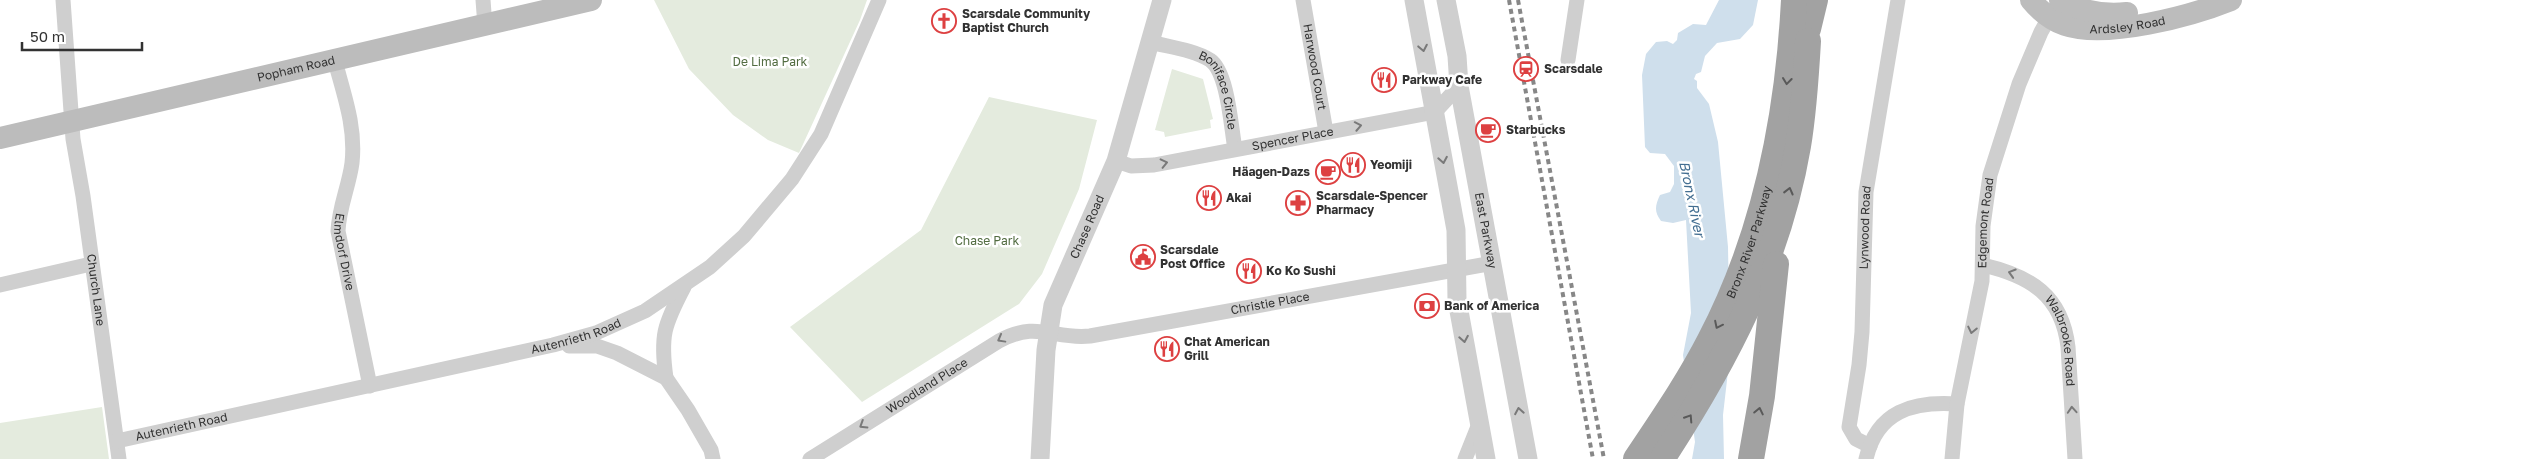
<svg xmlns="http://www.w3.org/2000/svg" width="2525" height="459" viewBox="0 0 2525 459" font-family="'Golos Text',sans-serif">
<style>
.green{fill:#e4ebde}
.water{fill:#cfdfec}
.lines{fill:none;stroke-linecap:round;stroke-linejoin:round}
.minor{stroke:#cfcfcf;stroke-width:15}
.tertiary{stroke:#cfcfcf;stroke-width:19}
.secondary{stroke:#bcbcbc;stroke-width:22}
.trunk{stroke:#a2a2a2;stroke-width:26}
.rail{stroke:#878787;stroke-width:4;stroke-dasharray:5 4;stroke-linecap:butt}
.oneway{stroke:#797979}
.oneway2{stroke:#595959}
.labels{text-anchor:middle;stroke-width:5;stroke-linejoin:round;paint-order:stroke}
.poi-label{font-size:12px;font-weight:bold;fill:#323232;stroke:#fff;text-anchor:start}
.street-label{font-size:12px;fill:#323232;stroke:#fff}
.park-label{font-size:12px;fill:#526c41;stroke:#fff}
.water-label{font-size:14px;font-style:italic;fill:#436e91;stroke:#fff}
</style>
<rect width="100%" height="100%" fill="#fff"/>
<path class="green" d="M654 0H867L860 20 799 153 768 140 733 115 689 69Z
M1172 69 1203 79 1213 119 1210 120 1211 128 1165 137 1164 132 1155 130Z
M989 97 1097 120 1079 189 1042 274 1019 304 862 402 790 327 921 230Z
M102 407 109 459H0V423Z"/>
<path class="water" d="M1719 0H1758L1753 25 1740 39 1717 43 1705 56 1701 72 1696 74 1694 79 1697 81V88L1709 104 1718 142 1728 247 1730 354 1723 415 1724 459H1692L1695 442 1683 355 1691 313 1686 220 1673 223 1661 221C1654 211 1655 206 1660 195L1670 192 1674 184V166L1665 154 1650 153 1645 147 1642 75 1646 54 1656 42 1667 41 1673 44 1677 40 1678 33 1693 24 1706 25Z"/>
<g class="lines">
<g class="minor">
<path id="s1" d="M63 0 73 139 83 196 119 459"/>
<path d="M483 0 485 26"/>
<path id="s2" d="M1303 0 1326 132"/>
<path id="s3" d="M1150 42C1169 47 1194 50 1210 60 1228 72 1231 128 1235 149"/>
<path d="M1568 60 1577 0"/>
<path id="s4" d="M335 61C344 95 356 127 352 163 349 186 339 207 338 231L370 386"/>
<path id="s5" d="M1116 161 1131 166 1154 165 1435 112 1459 86"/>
<path id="s6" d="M1983 265C2030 276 2062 295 2068 347L2075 459"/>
<path d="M0 285 91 264"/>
<path d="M569 346H597L617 353 666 378 688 410 711 450 713 459"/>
<path d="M666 378C660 336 664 325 684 287"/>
<path id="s7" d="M117 441 553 345 596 333 645 311 710 267 744 236 792 179 821 134 879 0"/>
<path id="s8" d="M1870 446 1856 439 1849 427 1859 365 1862 332 1866 192 1898 0"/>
<path id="s9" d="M810 459 999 341C1037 320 1054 340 1090 336L1493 263"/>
<path d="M1465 459 1479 424"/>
<path d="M1866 459C1877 411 1913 401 1957 404"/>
<path id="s10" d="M1952 459 1957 404 1982 281 1983 226 1990 175 2019 84 2041 32 2054 9"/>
</g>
<g class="tertiary">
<path d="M1414 0 1456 230 1457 300 1486 459"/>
<path id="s11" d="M1446 0 1457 56 1459 86 1528 459"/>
<path id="s12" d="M1040 459 1046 350 1053 305 1116 161 1162 0"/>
</g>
<g class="secondary">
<path id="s13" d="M2031 0C2040 11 2051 20 2065 25 2106 39 2191 16 2231 0"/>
<path d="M2060 0C2081 11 2103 16 2127 13"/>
<path id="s14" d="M0 138 591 0"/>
</g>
<g class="trunk">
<path d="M1808 29 1815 0"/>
<path id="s15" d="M1636 459C1662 420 1689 381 1710 340 1765 235 1788 117 1794 0"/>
<path d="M1662 459C1726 361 1778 263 1798 146 1804 111 1806 76 1808 41"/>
<path d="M1751 459 1762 396 1776 264"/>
</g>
<path class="rail" d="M1509 0 1593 459
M1518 0 1604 459"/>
</g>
<defs><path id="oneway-chevron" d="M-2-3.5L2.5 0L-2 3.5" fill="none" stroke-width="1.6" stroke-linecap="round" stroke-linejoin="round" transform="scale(1.25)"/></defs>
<g class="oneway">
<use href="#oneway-chevron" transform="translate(1423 48) rotate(79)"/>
<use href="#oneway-chevron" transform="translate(1358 126) rotate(-11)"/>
<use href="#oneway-chevron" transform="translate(1443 160) rotate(80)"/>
<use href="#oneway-chevron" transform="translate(1164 163) rotate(-13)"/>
<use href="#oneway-chevron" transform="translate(2012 273) rotate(-163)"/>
<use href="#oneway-chevron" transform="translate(1972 330) rotate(102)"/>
<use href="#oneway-chevron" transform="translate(1001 339) rotate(151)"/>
<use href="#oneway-chevron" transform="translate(1464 339) rotate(80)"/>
<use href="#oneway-chevron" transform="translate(2072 410) rotate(-94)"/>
<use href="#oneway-chevron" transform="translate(1519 411) rotate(-100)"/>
<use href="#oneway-chevron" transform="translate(863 425) rotate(148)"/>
</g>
<g class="oneway2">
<use href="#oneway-chevron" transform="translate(1787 81) rotate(97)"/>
<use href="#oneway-chevron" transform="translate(1789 191) rotate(-76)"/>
<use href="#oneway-chevron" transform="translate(1718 325) rotate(116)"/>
<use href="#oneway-chevron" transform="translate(1759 411) rotate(-78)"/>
<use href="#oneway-chevron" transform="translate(1689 418) rotate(-57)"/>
</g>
<defs>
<symbol id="church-ring" viewBox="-11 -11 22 22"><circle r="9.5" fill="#fff" stroke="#dd4041" stroke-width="1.5"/><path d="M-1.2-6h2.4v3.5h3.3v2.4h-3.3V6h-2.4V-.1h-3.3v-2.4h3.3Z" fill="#dd4041"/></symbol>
<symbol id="station-ring" viewBox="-11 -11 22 22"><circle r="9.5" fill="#fff" stroke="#dd4041" stroke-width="1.5"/><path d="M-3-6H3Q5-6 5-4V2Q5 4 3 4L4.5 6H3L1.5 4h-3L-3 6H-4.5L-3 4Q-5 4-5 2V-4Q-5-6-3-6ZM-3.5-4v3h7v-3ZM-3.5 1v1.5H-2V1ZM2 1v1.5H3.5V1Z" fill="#dd4041"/></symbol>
<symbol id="restaurant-ring" viewBox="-11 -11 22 22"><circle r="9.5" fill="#fff" stroke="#dd4041" stroke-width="1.5"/><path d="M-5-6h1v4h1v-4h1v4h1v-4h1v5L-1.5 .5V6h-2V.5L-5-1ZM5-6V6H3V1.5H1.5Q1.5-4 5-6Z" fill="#dd4041"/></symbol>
<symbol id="cafe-ring" viewBox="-11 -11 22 22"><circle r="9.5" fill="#fff" stroke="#dd4041" stroke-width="1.5"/><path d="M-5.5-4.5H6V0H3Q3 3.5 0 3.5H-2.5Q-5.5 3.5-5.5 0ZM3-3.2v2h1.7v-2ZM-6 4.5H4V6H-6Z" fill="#dd4041"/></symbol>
<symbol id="pharmacy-ring" viewBox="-11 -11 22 22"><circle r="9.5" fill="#fff" stroke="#dd4041" stroke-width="1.5"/><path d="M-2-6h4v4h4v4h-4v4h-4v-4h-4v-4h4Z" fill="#dd4041"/></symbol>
<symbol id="civic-ring" viewBox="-11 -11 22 22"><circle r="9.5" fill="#fff" stroke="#dd4041" stroke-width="1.5"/><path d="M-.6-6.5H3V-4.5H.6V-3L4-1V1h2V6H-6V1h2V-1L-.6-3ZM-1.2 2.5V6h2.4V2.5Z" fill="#dd4041"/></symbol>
<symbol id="bank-ring" viewBox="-11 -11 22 22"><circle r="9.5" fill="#fff" stroke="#dd4041" stroke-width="1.5"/><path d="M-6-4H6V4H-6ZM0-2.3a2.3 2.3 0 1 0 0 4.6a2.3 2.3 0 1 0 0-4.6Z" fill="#dd4041"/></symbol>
</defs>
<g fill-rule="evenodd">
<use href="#church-ring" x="930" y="7" width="28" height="28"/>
<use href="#station-ring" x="1512" y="55" width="28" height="28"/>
<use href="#restaurant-ring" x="1370" y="66" width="28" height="28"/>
<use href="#cafe-ring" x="1474" y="116" width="28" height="28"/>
<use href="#restaurant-ring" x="1339" y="151" width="28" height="28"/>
<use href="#cafe-ring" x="1314" y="158" width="28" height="28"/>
<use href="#restaurant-ring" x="1195" y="184" width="28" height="28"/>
<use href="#pharmacy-ring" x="1284" y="189" width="28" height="28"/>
<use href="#civic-ring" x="1129" y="243" width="28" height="28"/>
<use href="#restaurant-ring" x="1235" y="257" width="28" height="28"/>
<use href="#bank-ring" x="1413" y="292" width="28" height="28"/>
<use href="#restaurant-ring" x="1153" y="335" width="28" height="28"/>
</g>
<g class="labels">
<g class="poi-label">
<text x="962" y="18">Scarsdale Community<tspan x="962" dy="14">Baptist Church</tspan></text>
<text x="1544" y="73">Scarsdale</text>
<text x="1402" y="84">Parkway Cafe</text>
<text x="1506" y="134">Starbucks</text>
<text x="1370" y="169">Yeomiji</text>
<text x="1310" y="176" text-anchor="end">Häagen-Dazs</text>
<text x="1316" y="200">Scarsdale-Spencer<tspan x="1316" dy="14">Pharmacy</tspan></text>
<text x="1226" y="202">Akai</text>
<text x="1160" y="254">Scarsdale<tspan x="1160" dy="14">Post Office</tspan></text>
<text x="1266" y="275">Ko Ko Sushi</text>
<text x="1444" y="310">Bank of America</text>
<text x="1184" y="346">Chat American<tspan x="1184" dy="14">Grill</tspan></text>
</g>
<g class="street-label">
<text dy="4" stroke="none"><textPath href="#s13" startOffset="106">Ardsley Road</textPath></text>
<text dy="4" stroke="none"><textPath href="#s2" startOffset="68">Harwood Court</textPath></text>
<text dy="4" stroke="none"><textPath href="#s14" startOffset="304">Popham Road</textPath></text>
<text dy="4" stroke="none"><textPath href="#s3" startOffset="94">Boniface Circle</textPath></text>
<text dy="4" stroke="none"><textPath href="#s5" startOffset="180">Spencer Place</textPath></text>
<text dy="4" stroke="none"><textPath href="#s10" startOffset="239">Edgemont Road</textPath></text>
<text dy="4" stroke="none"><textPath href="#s12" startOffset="240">Chase Road</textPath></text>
<text dy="4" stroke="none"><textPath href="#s8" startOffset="230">Lynwood Road</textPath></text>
<text dy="4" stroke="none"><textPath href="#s11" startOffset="234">East Parkway</textPath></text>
<text dy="4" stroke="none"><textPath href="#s15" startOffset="246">Bronx River Parkway</textPath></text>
<text dy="4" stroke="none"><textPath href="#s4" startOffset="195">Elmdorf Drive</textPath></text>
<text dy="4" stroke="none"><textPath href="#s1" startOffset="292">Church Lane</textPath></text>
<text dy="4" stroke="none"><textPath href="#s9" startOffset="499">Christie Place</textPath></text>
<text dy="4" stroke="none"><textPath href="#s7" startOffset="471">Autenrieth Road</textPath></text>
<text dy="4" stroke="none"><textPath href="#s6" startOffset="120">Walbrooke Road</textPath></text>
<text dy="4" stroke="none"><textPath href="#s9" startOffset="138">Woodland Place</textPath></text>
<text dy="4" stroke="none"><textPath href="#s7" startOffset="66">Autenrieth Road</textPath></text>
</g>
<g class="park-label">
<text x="770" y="66">De Lima Park</text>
<text x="987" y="245">Chase Park</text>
</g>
<g class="water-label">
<text transform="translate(1692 199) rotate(78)" y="5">Bronx River</text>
</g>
</g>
<path d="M22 42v8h120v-8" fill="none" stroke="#323232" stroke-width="2.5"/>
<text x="30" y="42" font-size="15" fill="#323232" stroke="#ffffff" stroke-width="4" paint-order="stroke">50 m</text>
</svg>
